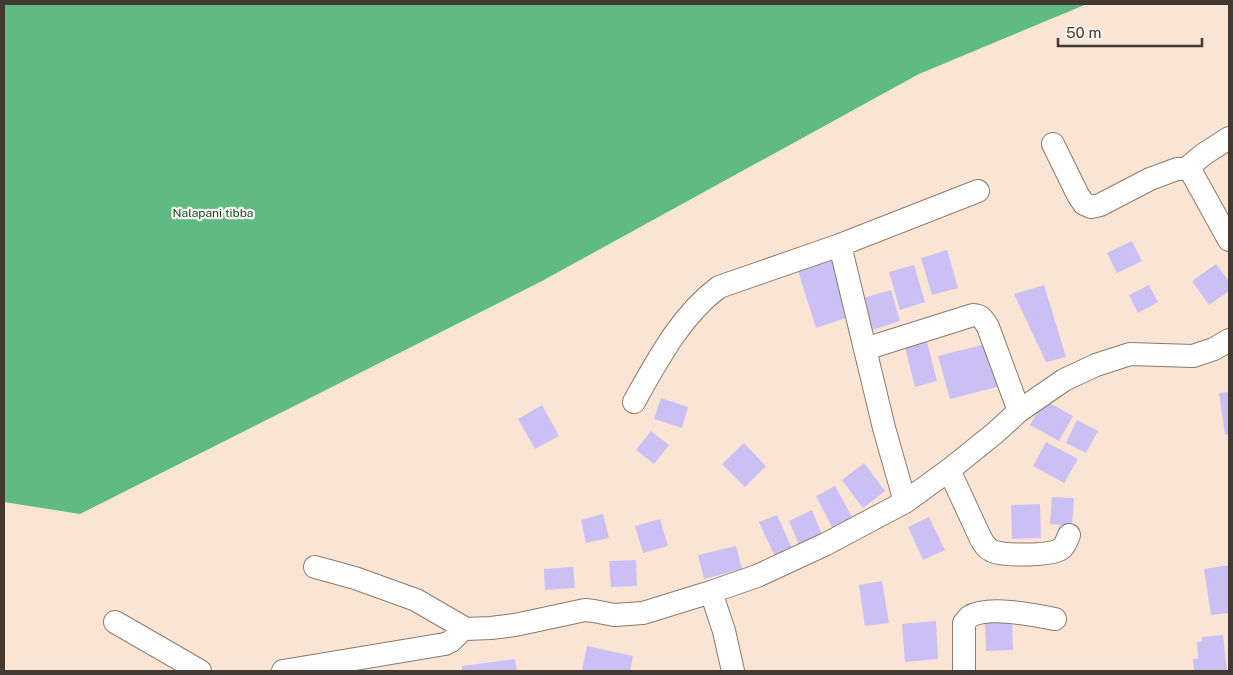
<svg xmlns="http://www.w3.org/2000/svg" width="1233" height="675" viewBox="0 0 1233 675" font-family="'Public Sans',sans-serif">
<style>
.forest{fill:#5fbb83}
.building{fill:#cbc0f3}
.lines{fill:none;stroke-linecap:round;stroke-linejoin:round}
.street-casing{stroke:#8c796a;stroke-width:24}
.street{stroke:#fff;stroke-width:22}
.labels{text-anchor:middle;stroke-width:4.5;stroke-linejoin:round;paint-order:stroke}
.park-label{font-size:12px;fill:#044f2b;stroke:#fef5ee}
</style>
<rect width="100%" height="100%" fill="#fae5d5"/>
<path class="forest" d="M4 4H1087L919 74 542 281 80 514 4 502Z"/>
<path class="building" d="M1132 241 1142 261 1117 273 1107 253Z
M947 250 958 288 932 295 921 258Z
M832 260 849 317 816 328 798 271Z
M1216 264 1229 281V291L1209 305 1192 281Z
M914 265 925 302 900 310 889 272Z
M1044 285 1066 357 1046 362 1014 294Z
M1149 285 1158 302 1138 313 1129 295Z
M891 290 900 321 872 330 863 298Z
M925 334 937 381 915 387 903 340Z
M990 343 1001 386 950 399 938 356Z
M1229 392V434L1225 435 1219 393Z
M661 398 688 407 682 428 654 419Z
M1044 400 1073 416 1059 441 1030 425Z
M542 405 559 436 535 449 518 419Z
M1077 420 1098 431 1086 453 1066 443Z
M651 431 669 445 654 464 636 450Z
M1046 442 1078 459 1064 483 1033 466Z
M744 443 766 466 745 487 722 464Z
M864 463 885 491 863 508 842 480Z
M835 486 854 521 834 531 816 496Z
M1052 497 1074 498 1072 526 1050 524Z
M1040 504 1041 538 1012 539 1011 505Z
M812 510 825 542 802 552 789 521Z
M603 514 609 538 586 543 581 520Z
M777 515 794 553 777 561 759 522Z
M929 517 945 550 923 560 908 527Z
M660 519 668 546 643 553 635 526Z
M736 546 742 569 704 579 698 555Z
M636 560 637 586 611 587 609 561Z
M1229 565V613L1211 615 1204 569Z
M573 567 575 588 545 590 544 569Z
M882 581 889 623 865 626 859 585Z
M936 621 938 659 905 662 902 624Z
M1012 622 1013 650 986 651 985 623Z
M1223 635 1227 671H1214L1213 670 1194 671 1193 659H1198L1197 642 1202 641V637Z
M587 646 633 656 630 671 582 670Z
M515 659 517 671H462V666Z"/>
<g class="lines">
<defs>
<path id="street" d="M1053 144 1078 195 1084 204 1091 207 1100 205 1150 179 1177 169H1186L1190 171 1193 175 1229 240
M1186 169 1204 154 1229 138
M840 245 978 191
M865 349 884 428 905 502
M634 402C657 361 681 315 719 287L840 245 865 349 973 315C981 315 984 320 988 327L1019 411
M949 470 981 539C984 544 986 548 992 551 1004 556 1050 556 1061 549 1065 546 1067 540 1069 535
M315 567 355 578 416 600 466 629
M711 592 724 631 733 671
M115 622 200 671
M283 671 445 644 451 641 461 631 466 629 491 628 515 625 585 610 594 611 614 615 643 613 711 592 757 576 826 544 905 502 949 470 995 433 1019 411 1064 380 1096 365 1130 354 1193 356 1214 349 1229 340
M964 671V623C965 622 968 618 969 617 987 605 1035 615 1055 619"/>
</defs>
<use href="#street" class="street-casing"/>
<use href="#street" class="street"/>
</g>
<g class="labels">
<g class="park-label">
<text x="213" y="217">Nalapani tibba</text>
</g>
</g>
<rect width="1233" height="675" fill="none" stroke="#423933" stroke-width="10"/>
<path d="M1058 38v8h144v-8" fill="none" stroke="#423933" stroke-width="2.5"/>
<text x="1066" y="38" font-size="15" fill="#423933" stroke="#fef5ee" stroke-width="4" paint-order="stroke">50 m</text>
</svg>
